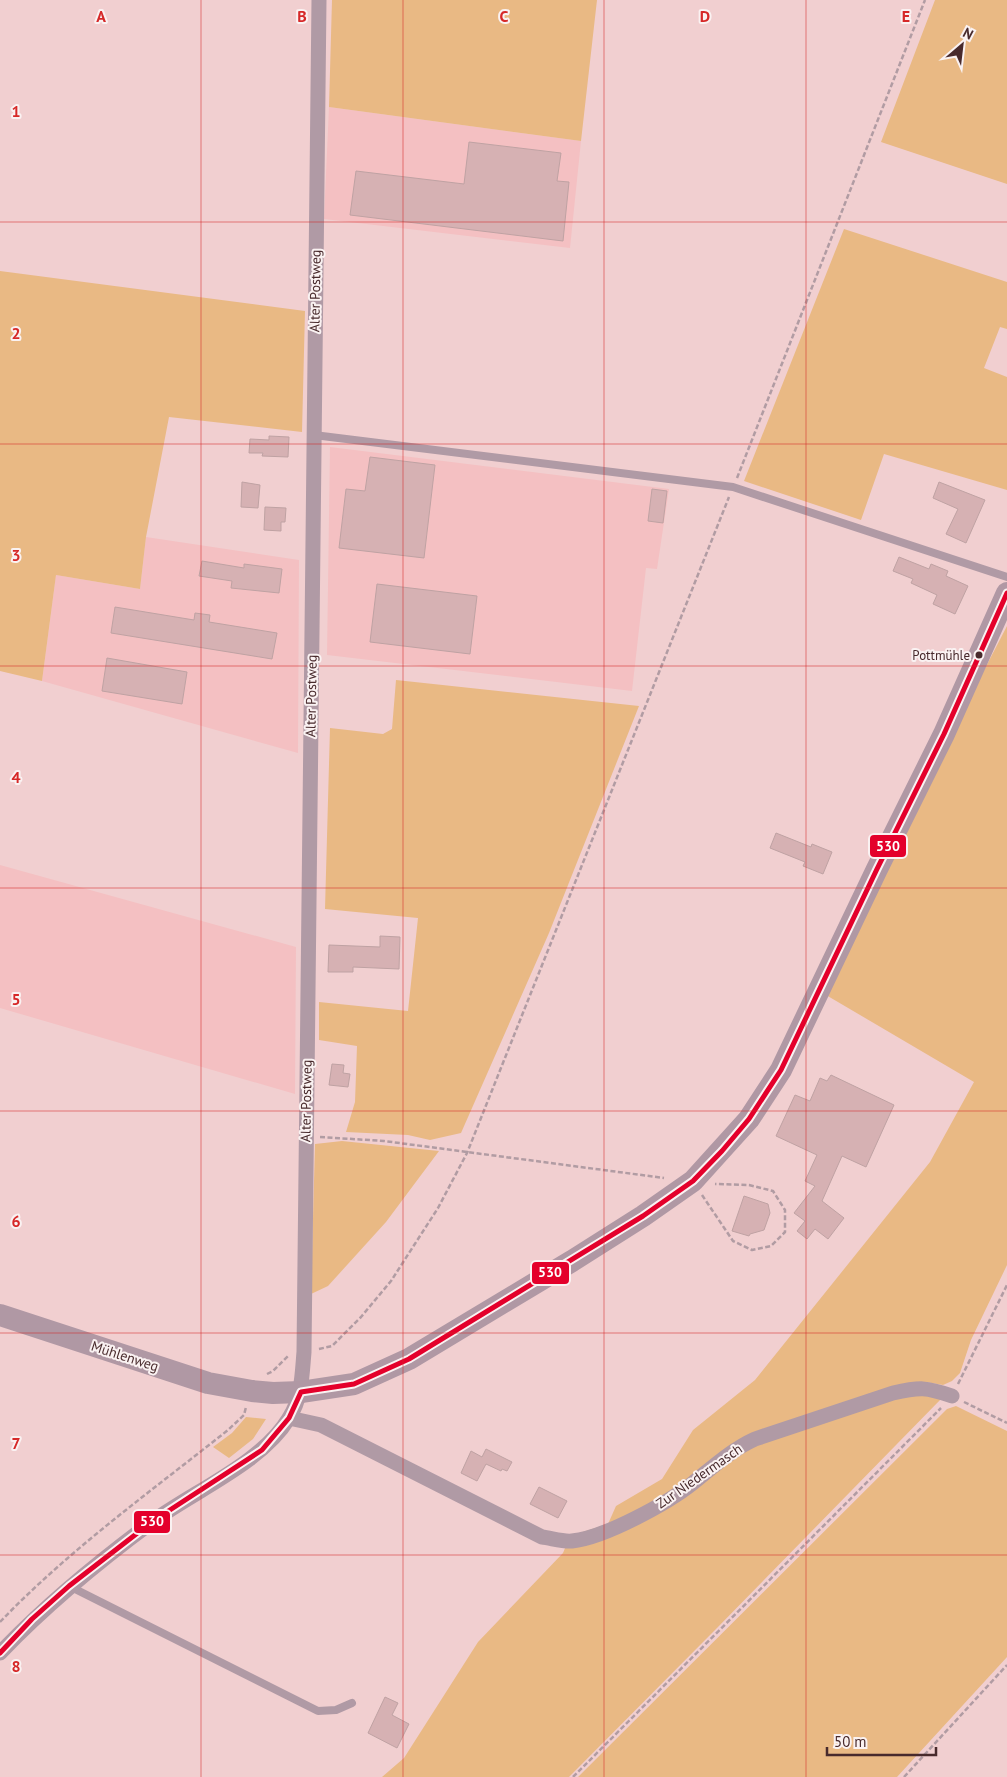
<svg xmlns="http://www.w3.org/2000/svg" width="1007" height="1777" viewBox="0 0 1007 1777" font-family="'PT Sans',sans-serif">
<style>
.built{fill:#f4c0c2}
.green{fill:#e9b984}
.building{fill:#d6b1b3;stroke:#bfa2a3}
.lines{fill:none;stroke-linecap:round;stroke-linejoin:round}
.path{stroke:#b19ca3;stroke-width:2.5;stroke-dasharray:5 2.5;stroke-linecap:butt}
.lane{stroke:#b09aa5;stroke-width:8}
.street{stroke:#b09aa5;stroke-width:15}
.secondary{stroke:#b098a4;stroke-width:22}
.bus-1-casing{stroke:#faf2f2;stroke-width:9}
.bus-1{stroke:#e4002b;stroke-width:5}
.grid{fill:none;stroke:#d62828;stroke-width:1;stroke-opacity:0.55}
.bus-dot{fill:#482a2c;stroke:#faf2f2;stroke-width:2}
.labels{text-anchor:middle;stroke-width:4;stroke-linejoin:round;paint-order:stroke}
.bus-label{font-size:13px;fill:#482a2c;stroke:#faf2f2;text-anchor:end}
.street-label{font-size:14px;fill:#482a2c;stroke:#faf2f2}
.grid-label{font-size:16px;text-anchor:middle;font-weight:bold;fill:#d62828;stroke:#faf2f2;stroke-width:4;stroke-linejoin:round;paint-order:stroke}
.line-badge{stroke:#faf2f2;stroke-width:2}
.badge-label{font-size:14px;text-anchor:middle;font-weight:bold;fill:#fff}
</style>
<rect width="100%" height="100%" fill="#f1cfd0"/>
<path class="built" d="M329 107 581 141 570 248 324 219Z
M330 447 669 489 657 569 646 568 632 691 327 655Z
M146 537 299 560 298 753 42 681 56 575 140 589Z
M0 865 296 947 295 1094 0 1008Z"/>
<path class="green" d="M332 0H597L581 141 329 107Z
M935 0H1007V184L881 142Z
M844 229 1007 282V329L1000 327 984 368 1007 377V490L884 454 861 520 744 481Z
M0 271 305 311 302 432 169 417 146 537 140 589 56 575 42 681 0 671Z
M1007 626V1265L971 1340 960 1373 952 1381 943 1385 926 1382 918 1394 941 1399 717 1628 569 1777H382L404 1758 478 1642 563 1553 570 1536 608 1524 616 1506 662 1479 693 1430 755 1380 930 1162 974 1082 826 995 966 705Z
M396 680 639 706 549 933 461 1133 430 1140 408 1135 346 1132 355 1102 357 1046 319 1040V1002L408 1011 418 918 325 909 330 728 383 734 392 729Z
M342 1141 439 1151 386 1222 328 1286 311 1294 315 1144Z
M956 1406 1007 1431V1657L897 1777H578L947 1409Z
M246 1417 266 1419 253 1439 229 1458 213 1447 232 1433Z"/>
<path class="building" d="M469 142 561 153 557 181 569 182 563 241 350 215 356 171 464 184Z
M269 436 289 437 288 457 262 456 263 453H249L250 439 269 440Z
M370 457 435 465 424 558 339 548 346 489 365 491Z
M242 482 260 485 258 508 241 507Z
M939 482 985 500 966 543 946 534 958 509 933 498Z
M652 489 667 491 663 523 648 521Z
M265 507 286 508 285 522H281V531L264 530Z
M899 557 929 569 931 564 948 571 946 576 968 586 955 614 933 604 937 595 911 583 913 579 893 571Z
M202 561 244 568V564L282 569 279 593 231 588 232 581 199 576Z
M377 584 477 596 470 654 370 642Z
M115 607 194 620 195 613 210 615 209 622 277 633 272 659 111 633Z
M107 658 187 672 182 704 102 691Z
M776 833 811 847 812 844 832 852 823 874 803 866 805 862 770 848Z
M380 936 400 937 399 969 353 967V972H328L329 945 380 947Z
M332 1064 344 1065 343 1073 350 1074 348 1087 329 1085Z
M831 1075 894 1105 866 1167 842 1156 822 1201 844 1218 828 1239 815 1229 807 1239 797 1231 805 1221 794 1213 815 1186 805 1181 817 1155 776 1136 795 1095 810 1101 820 1078 827 1081Z
M744 1196 768 1204 770 1213 764 1230 750 1234 749 1236 732 1231Z
M486 1449 512 1462 507 1471 502 1469 501 1471 486 1464 477 1481 461 1473 471 1451 482 1457Z
M539 1487 567 1501 558 1518 530 1504Z
M385 1697 398 1703 392 1715 409 1724 397 1748 368 1733Z"/>
<g class="lines">
<path class="path" d="M737 478 925 0
M320 1137 384 1141 664 1178
M702 1195 733 1241 752 1250 771 1246 785 1232V1210L773 1191 749 1185 715 1184
M319 1349 332 1346 361 1317 391 1281 438 1208 467 1153 729 497
M267 1374 273 1371 289 1355
M958 1384 1007 1285
M964 1402 1007 1423
M0 1622C69 1550 150 1492 228 1430L244 1415 246 1407
M573 1777 941 1408
M904 1777 1007 1665"/>
<path class="lane" d="M314 435 733 487 1007 577
M69 1586 318 1711 336 1710 352 1703"/>
<path class="street" d="M289 1418 321 1425 542 1537C551 1538 563 1542 572 1541 604 1538 668 1503 693 1483 713 1467 731 1450 755 1439L893 1393C920 1387 926 1387 952 1396
M0 1653C47 1604 98 1562 152 1522 194 1491 262 1463 289 1418 302 1398 302 1375 304 1352L319 0"/>
<path class="secondary" d="M0 1315 208 1383 252 1391 273 1393 301 1392 354 1384 409 1359 572 1261 643 1216 693 1181 749 1119 781 1070 877 869 944 734 1007 593"/>
<defs>
<path id="bus-1" d="M301 1392 354 1384 409 1359 643 1216 693 1181 722 1151 749 1119 781 1070 877 869 944 734 1007 593
M0 1653 32 1619 69 1586 153 1521 262 1450 289 1418 301 1392"/>
</defs>
<use href="#bus-1" class="bus-1-casing"/>
<use href="#bus-1" class="bus-1"/>
</g>
<path class="grid" d="M201 0V1777M403 0V1777M604 0V1777M806 0V1777M0 222H1007M0 444H1007M0 666H1007M0 888H1007M0 1111H1007M0 1333H1007M0 1555H1007"/>
<circle class="bus-dot" cx="979" cy="655" r="4.5"/>
<g class="labels">
<g class="bus-label">
<text x="970" y="660">Pottmühle</text>
</g>
<g class="street-label">
<text transform="translate(315 291) rotate(-89)" y="5">Alter Postweg</text>
<text transform="translate(311 696) rotate(-89)" y="5">Alter Postweg</text>
<text transform="translate(306 1101) rotate(-89)" y="5">Alter Postweg</text>
<text transform="translate(125 1356) rotate(18)" y="5">Mühlenweg</text>
<text transform="translate(699 1476) rotate(-35)" y="5">Zur Niedermasch</text>
</g>
</g>
<g class="grid-label">
<text x="101" y="22">A</text>
<text x="302" y="22">B</text>
<text x="504" y="22">C</text>
<text x="705" y="22">D</text>
<text x="906" y="22">E</text>
<text x="16" y="117">1</text>
<text x="16" y="339">2</text>
<text x="16" y="561">3</text>
<text x="16" y="783">4</text>
<text x="16" y="1005">5</text>
<text x="16" y="1227">6</text>
<text x="16" y="1449">7</text>
<text x="16" y="1672">8</text>
</g>
<g class="line-badge">
<rect x="869" y="834" width="38" height="24" rx="5" fill="#e4002b"/>
<rect x="531" y="1261" width="39" height="24" rx="5" fill="#e4002b"/>
<rect x="133" y="1510" width="38" height="24" rx="5" fill="#e4002b"/>
</g>
<g class="badge-label">
<text x="888" y="851">530</text>
<text x="550" y="1277">530</text>
<text x="152" y="1526">530</text>
</g>
<g transform="translate(962 45) rotate(28)" stroke="#faf2f2" stroke-width="4" paint-order="stroke">
<path d="M0-4L9 19L0 12L-9 19Z" fill="#482a2c"/>
<text y="-8" font-size="14" font-weight="bold" text-anchor="middle" fill="#482a2c">N</text>
</g>
<path d="M827 1747v8h109v-8" fill="none" stroke="#482a2c" stroke-width="2.5"/>
<text x="834" y="1747" font-size="15" fill="#482a2c" stroke="#faf2f2" stroke-width="4" paint-order="stroke">50 m</text>
</svg>
